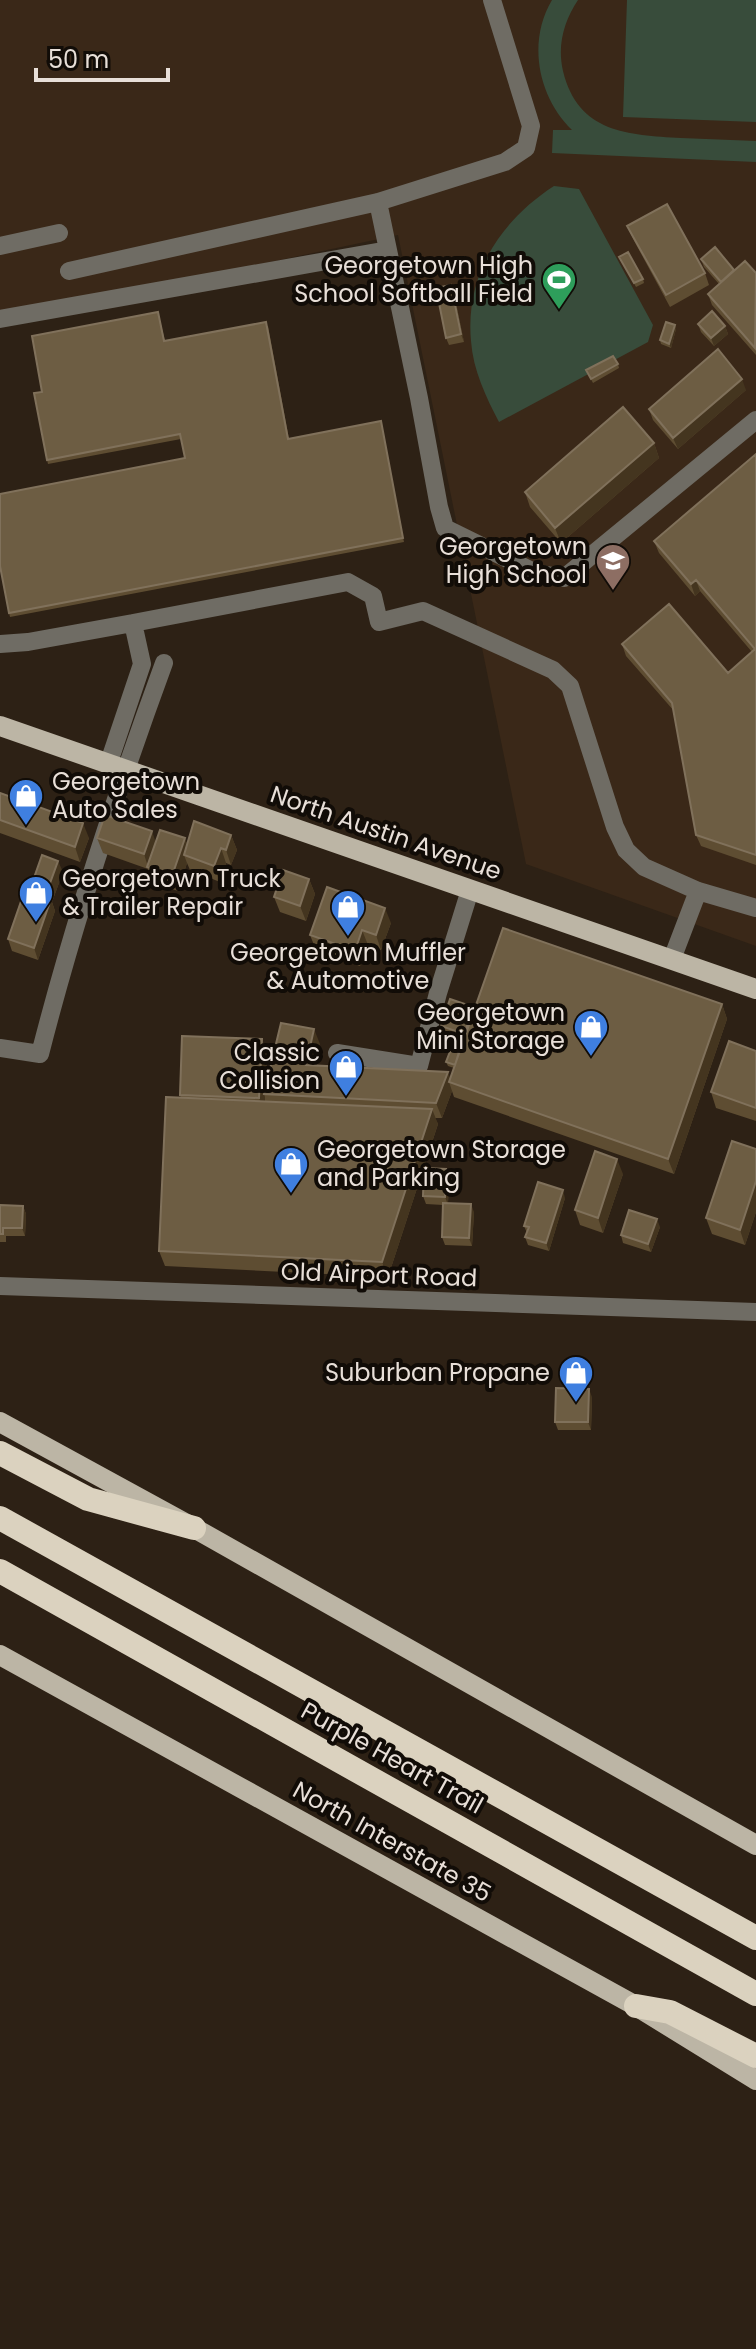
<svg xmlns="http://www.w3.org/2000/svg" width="756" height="2349" viewBox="0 0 756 2349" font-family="Poppins,sans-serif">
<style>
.built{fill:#3a2818}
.green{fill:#384c3b}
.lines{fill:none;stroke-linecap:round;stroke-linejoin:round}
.minor{stroke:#6f6c64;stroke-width:18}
.major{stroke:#bcb5a5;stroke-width:20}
.highway{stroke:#dbd2bf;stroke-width:24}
.wall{fill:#5e4d32}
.shaded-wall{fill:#44351f}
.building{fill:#6d5d43;stroke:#80715b;stroke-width:2}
.labels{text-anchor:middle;stroke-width:8;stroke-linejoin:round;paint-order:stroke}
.poi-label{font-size:24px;fill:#e8dfd8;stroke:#110c07;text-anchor:end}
.street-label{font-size:24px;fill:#e8dfd8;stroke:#110c07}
</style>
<rect width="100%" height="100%" fill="#2d2115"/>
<path class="built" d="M0 0H756V946L526 864 398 235 0 319Z"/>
<path class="green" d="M552 0H578C564 21 557 45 563 71 578 133 628 135 681 138 706 139 731 140 756 141V162L552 153 553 130H572C538 97 527 42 552 0Z
M627 0H756V122L623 117Z
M554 186 579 189 653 325 648 342 499 422C486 397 473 370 471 341 465 275 500 221 554 186Z"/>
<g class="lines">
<path class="minor" d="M378 202 388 250
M0 246 59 233
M69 271 378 202 505 162 526 148 531 126 492 0
M0 319 388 250 419 398 439 507 445 528 536 573 564 578 756 420
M133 623 348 582 373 596 379 622 423 611 553 670 570 686 615 827 626 850 644 867 698 891 756 908
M0 644 28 642 133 623 142 664 108 765
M672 959 698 891
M0 1048 40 1054C74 921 117 791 164 663
M337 1053 419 1066 438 993 470 890
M0 1286 756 1312"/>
<path class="major" d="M0 726 756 989
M0 1422 194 1528 756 1845
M0 1655 636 2006 756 2080"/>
<path class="highway" d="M0 1453 88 1499 194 1528
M0 1518 756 1938
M0 1571 756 1994
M636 2006 670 2012 756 2056"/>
</g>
<path class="wall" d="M627 226 705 273 709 285 670 307 632 237Z
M619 257 643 279 644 283 636 287Z
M701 259 734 270 756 273V355L712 305 708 294 719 284 704 267Z
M454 293 464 342 449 345 446 338Z
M158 312 165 341 268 326 289 439 381 421 404 542 10 617 9 613 185 458 181 439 48 464 47 460 42 392Z
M698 324 725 326 728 334 714 346 701 332Z
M675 325 676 329 671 348 661 344 660 340Z
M618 364 619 368 593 383 586 370Z
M746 390 678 449 653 420 649 409Z
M654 443 659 458 561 543 530 507 525 492Z
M756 454V865L701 846 696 835 674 711 626 656 622 644 728 673 752 652 700 591 695 596 659 553 654 541Z
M0 793 89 838 80 862 0 833Z
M231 835 237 850 231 865 226 863 220 882 190 870 187 863 178 891 152 882 148 869 103 853 97 838 156 842 185 838 187 845Z
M63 872 52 902 55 911 38 960 12 951 8 939 29 892Z
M309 879 315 894 306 921 280 912 274 897Z
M391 923 381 950 368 945 360 966 316 950 310 935Z
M722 1004 727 1019 674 1174 454 1097 452 1091 442 1118H435L438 1124 388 1277 165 1266 159 1251 181 1098 180 1095 262 1039 267 1055 266 1087 320 1044 315 1065 450 1078 454 1068 448 1066 446 1062 459 1052 463 1041 444 1034 441 1026 474 1007Z
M756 1051V1121L716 1108 711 1092Z
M756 1149V1212L745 1245 712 1234 706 1218Z
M446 1169 449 1177 448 1203 474 1212 472 1246 445 1245 442 1237 443 1205 426 1204 423 1196Z
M623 1174 603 1233 580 1225 575 1210Z
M565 1198 549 1251 528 1245 525 1237 527 1233 524 1226Z
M0 1205 23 1206 26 1214 25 1236H6V1242H0Z
M660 1227 651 1252 623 1243 621 1235Z
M592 1397 591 1430H558L555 1422Z"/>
<path class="shaded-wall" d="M451 285 454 293 464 342 461 334Z
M675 325 676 329 671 348 669 344Z
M725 326 728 334 714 346 711 338Z
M742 379 746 390 678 449 673 438Z
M654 443 659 458 561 543 555 528Z
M696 580 700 591 695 596 691 584Z
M83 823 89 838 80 862 75 847Z
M152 831 157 846 148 867 144 854Z
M231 835 237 850 231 865 226 850Z
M185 838 191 854 184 855 187 863 178 891 172 876Z
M221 848 226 863 220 882 214 866Z
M58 861 63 872 52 902 55 911 38 960 34 948 45 897Z
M309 879 315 894 306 921 300 906Z
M385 908 391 923 381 950 376 935Z
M362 930 368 945 360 966 355 951Z
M722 1004 727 1019 674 1174 668 1159Z
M314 1029 320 1044 312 1080 306 1065Z
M262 1039 267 1055 265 1094H264L265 1097V1113L259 1098Z
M448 1072 452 1083 449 1082 452 1091 442 1118 436 1103Z
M432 1109 438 1124 388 1277 382 1262Z
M617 1159 623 1174 603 1233 598 1218Z
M446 1169 449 1177 448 1205 445 1197Z
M756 1181V1212L745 1245 740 1230Z
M563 1190 565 1198 549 1251 546 1243Z
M471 1204 474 1212 472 1246 469 1238Z
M23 1206 26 1214 25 1236 22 1228Z
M657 1219 660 1227 651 1252 648 1244Z
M589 1389 592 1397 591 1430 588 1422Z"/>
<path class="building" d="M667 204 705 273 666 295 627 226Z
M715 247 734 270 721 282 701 259Z
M628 252 643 279 634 283 619 257Z
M745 261 756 273 755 348 708 294Z
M451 285 461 334 446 338 436 288Z
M712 311 725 326 711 338 698 324Z
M158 312 164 341 266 322 288 439 381 421 403 538 9 613 0 566V494L185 458 180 434 47 460 34 393 42 392 32 336Z
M666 322 675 325 669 344 660 340Z
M718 349 742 379 673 438 649 409Z
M613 356 618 364 591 379 586 370Z
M623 407 654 443 555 528 525 492Z
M756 454V855L696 835 672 703 622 644 669 604 728 673 755 649 696 580 691 584 654 541Z
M0 793 83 823 75 847 0 820Z
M105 815 152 831 144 854 97 838Z
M194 821 231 835 226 850 221 848 214 866 184 855Z
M160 830 185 838 172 876 147 867Z
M42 855 58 861 45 897 51 899 34 948 8 939 25 890 29 892Z
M283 870 309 879 300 906 274 897Z
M327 887 385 908 376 935 362 930 355 951 310 935Z
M503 928 722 1004 668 1159 449 1082Z
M450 999 474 1007 464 1034 441 1026Z
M281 1023 314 1029 306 1065 448 1072 436 1103 264 1094Z
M182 1036 262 1039 259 1098 180 1095Z
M729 1041 756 1051V1108L711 1092Z
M451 1049 459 1052 455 1065 446 1062Z
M166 1097 432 1109 382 1262 159 1251Z
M732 1141 756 1149V1181L740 1230 706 1218Z
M595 1151 617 1159 598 1218 575 1210Z
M424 1168 446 1169 445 1197 423 1196Z
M538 1182 563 1190 546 1243 525 1237 529 1227 524 1226Z
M443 1203 471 1204 469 1238 442 1237Z
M0 1205 23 1206 22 1228H3V1234H0Z
M629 1210 657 1219 648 1244 621 1235Z
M556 1388 589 1389 588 1422H555Z"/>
<defs>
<symbol id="stadium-pin" viewBox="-11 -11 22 30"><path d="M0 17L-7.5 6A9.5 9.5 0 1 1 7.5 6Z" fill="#2e9e5b" stroke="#110c07"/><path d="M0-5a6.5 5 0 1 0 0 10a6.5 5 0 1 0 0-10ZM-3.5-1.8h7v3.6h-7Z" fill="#fff"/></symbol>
<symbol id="school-pin" viewBox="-11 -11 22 30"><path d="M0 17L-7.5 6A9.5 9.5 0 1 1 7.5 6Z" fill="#8d6e63" stroke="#110c07"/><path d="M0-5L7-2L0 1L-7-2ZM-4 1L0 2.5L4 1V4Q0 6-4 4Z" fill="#fff"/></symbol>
<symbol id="shop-pin" viewBox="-11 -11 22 30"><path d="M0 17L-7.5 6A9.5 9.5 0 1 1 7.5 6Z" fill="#3f7fe0" stroke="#110c07"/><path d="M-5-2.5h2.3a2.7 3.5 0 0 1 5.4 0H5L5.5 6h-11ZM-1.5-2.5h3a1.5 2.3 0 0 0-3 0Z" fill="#fff"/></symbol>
</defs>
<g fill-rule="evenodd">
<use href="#stadium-pin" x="539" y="260" width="40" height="54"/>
<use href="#school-pin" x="593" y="541" width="40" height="54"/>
<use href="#shop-pin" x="6" y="776" width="40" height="54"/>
<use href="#shop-pin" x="16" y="873" width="40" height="54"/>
<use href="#shop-pin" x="328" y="887" width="40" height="54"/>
<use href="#shop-pin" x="571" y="1007" width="40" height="54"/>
<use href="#shop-pin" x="326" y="1047" width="40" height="54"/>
<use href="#shop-pin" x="271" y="1144" width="40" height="54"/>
<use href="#shop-pin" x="556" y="1353" width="40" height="54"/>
</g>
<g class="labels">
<g class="poi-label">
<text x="533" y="274">Georgetown High<tspan x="533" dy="28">School Softball Field</tspan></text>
<text x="587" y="555">Georgetown<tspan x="587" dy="28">High School</tspan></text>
<text x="52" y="790" text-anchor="start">Georgetown<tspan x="52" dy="28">Auto Sales</tspan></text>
<text x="62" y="887" text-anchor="start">Georgetown Truck<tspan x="62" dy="28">&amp; Trailer Repair</tspan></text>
<text x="348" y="961" text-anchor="middle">Georgetown Muffler<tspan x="348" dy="28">&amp; Automotive</tspan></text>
<text x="565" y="1021">Georgetown<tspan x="565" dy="28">Mini Storage</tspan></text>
<text x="320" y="1061">Classic<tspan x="320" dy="28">Collision</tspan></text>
<text x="317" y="1158" text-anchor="start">Georgetown Storage<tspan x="317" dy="28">and Parking</tspan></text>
<text x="550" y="1381">Suburban Propane</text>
</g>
<g class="street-label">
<text transform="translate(386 833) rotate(19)" y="8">North Austin Avenue</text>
<text transform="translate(379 1275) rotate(2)" y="8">Old Airport Road</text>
<text transform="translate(392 1758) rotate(29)" y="8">Purple Heart Trail</text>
<text transform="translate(392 1842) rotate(29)" y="8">North Interstate 35</text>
</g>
</g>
<path d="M36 68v12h132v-12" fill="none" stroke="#e8dfd8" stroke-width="4"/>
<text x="48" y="68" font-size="24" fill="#e8dfd8" stroke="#110c07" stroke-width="6" paint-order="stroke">50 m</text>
</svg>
